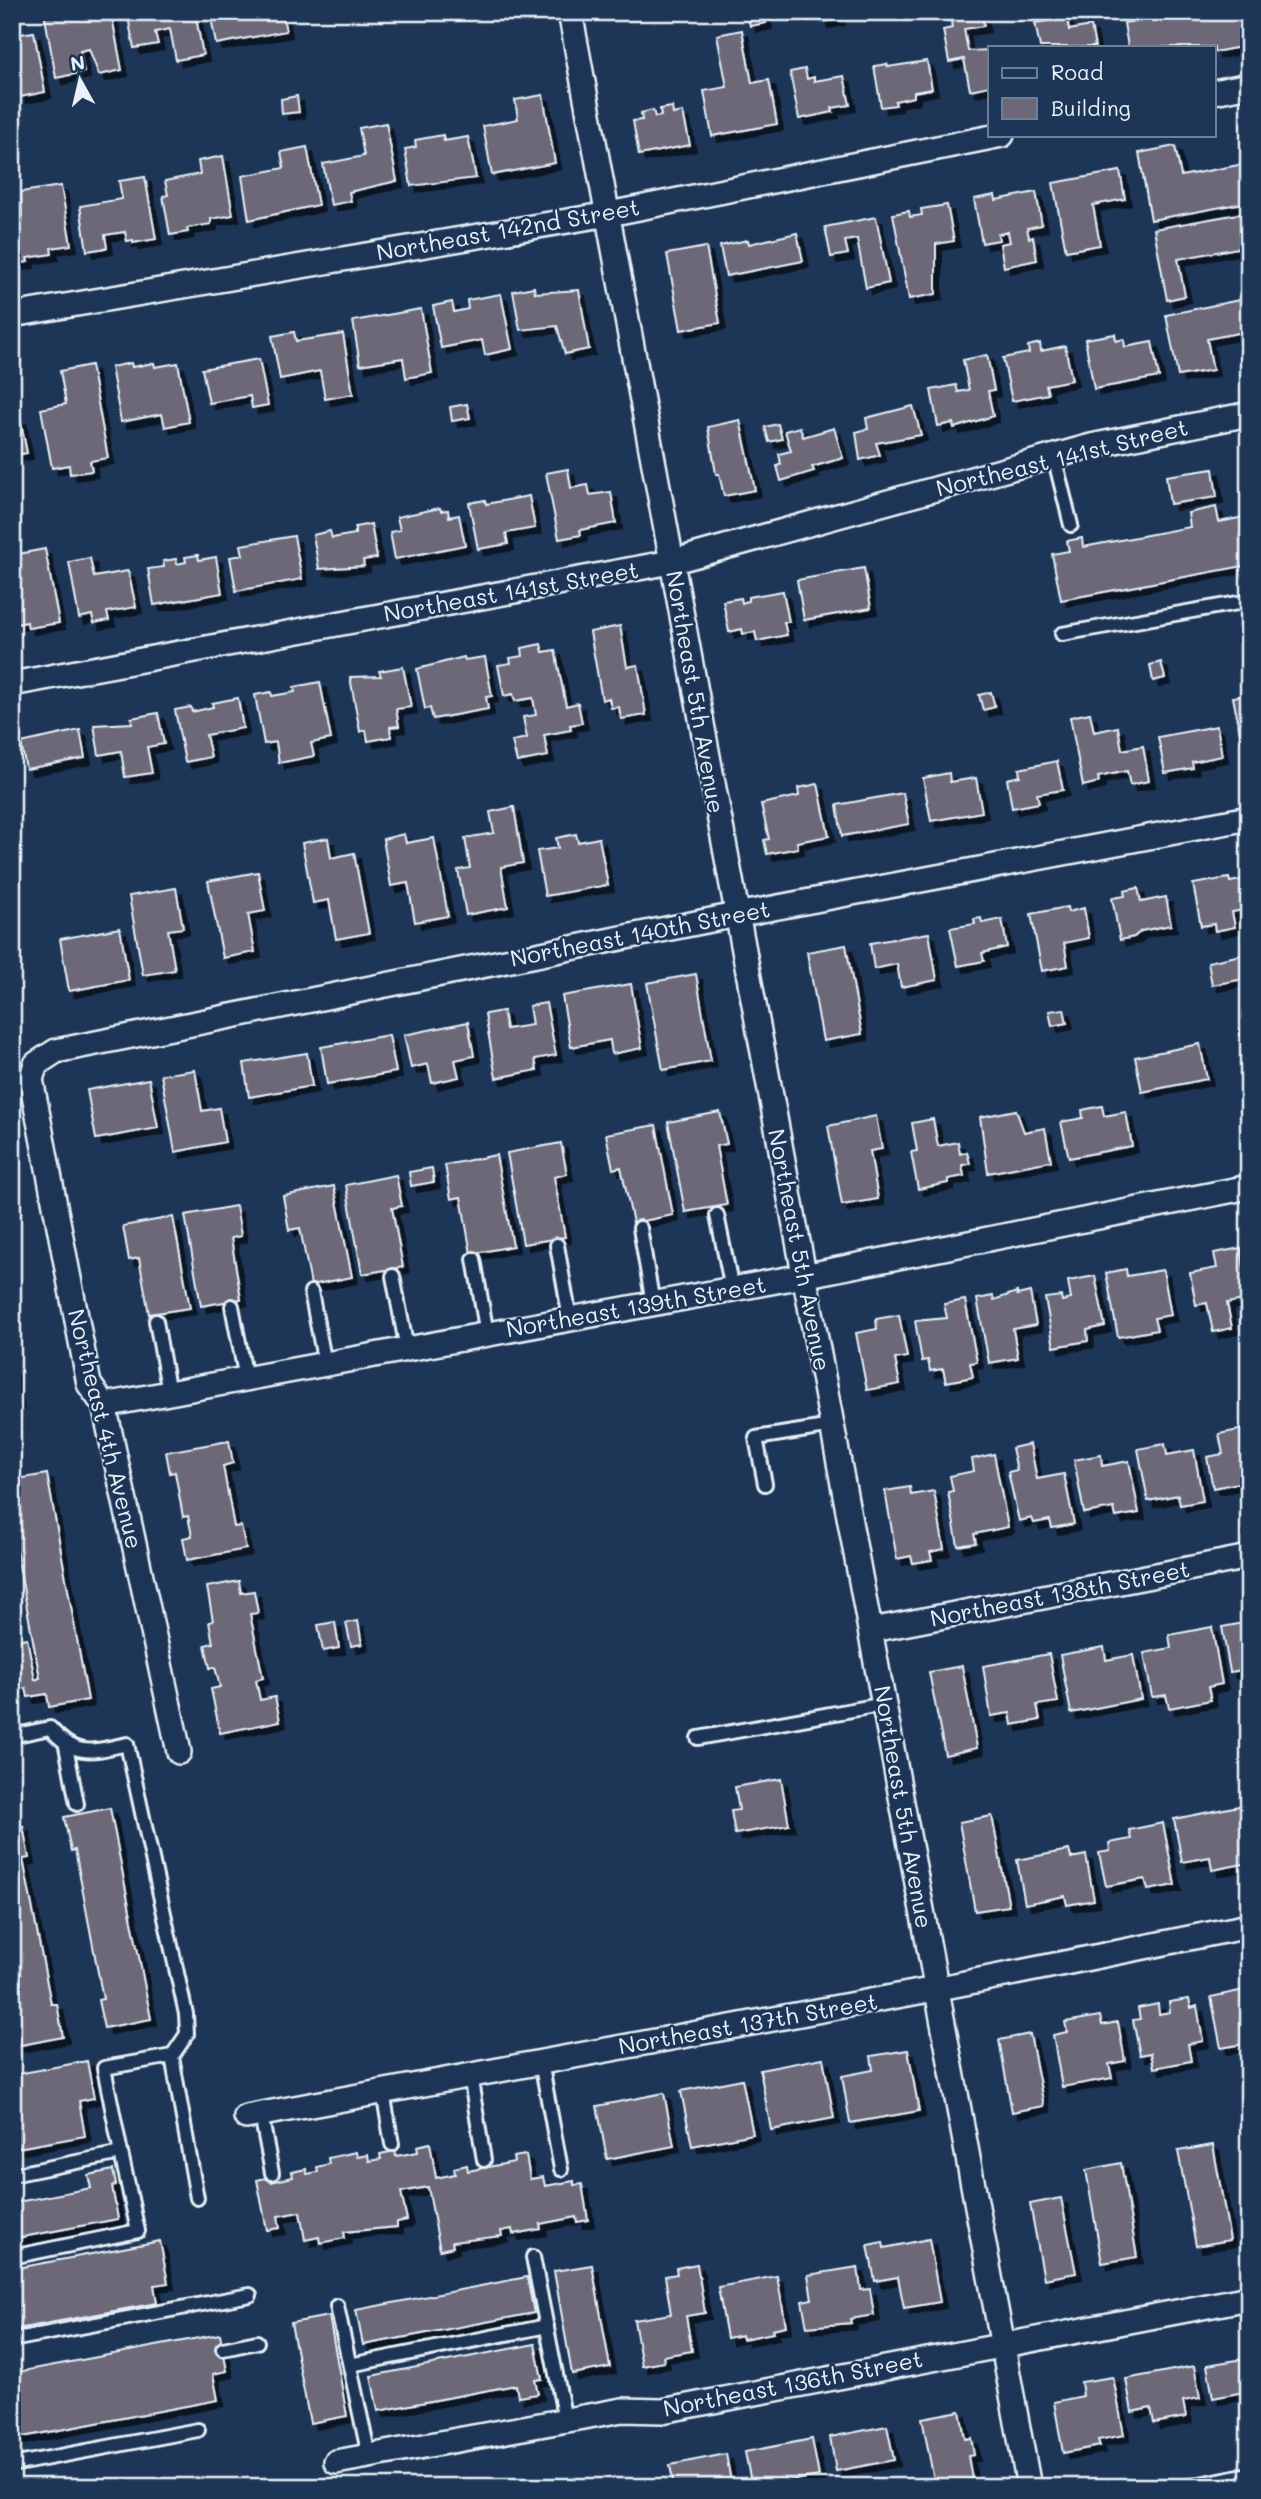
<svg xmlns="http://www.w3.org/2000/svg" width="1261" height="2499" viewBox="0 0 1261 2499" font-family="Mali,sans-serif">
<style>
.building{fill:#6c6878;stroke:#e8f1f8;stroke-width:2;filter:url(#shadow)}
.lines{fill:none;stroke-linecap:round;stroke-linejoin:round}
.service-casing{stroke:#e8f1f8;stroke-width:18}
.minor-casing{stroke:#e8f1f8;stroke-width:28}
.service{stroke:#1d3557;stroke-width:12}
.minor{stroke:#1d3557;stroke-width:23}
.labels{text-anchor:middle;stroke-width:5;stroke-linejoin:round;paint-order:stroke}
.street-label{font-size:23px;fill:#e8f1f8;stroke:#1d3557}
</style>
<defs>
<filter id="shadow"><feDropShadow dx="6" dy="6" stdDeviation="0" flood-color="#0009"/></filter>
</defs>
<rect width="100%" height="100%" fill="#1d3557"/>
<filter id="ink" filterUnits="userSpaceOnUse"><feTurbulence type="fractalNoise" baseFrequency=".0143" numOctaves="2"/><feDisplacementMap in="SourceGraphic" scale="14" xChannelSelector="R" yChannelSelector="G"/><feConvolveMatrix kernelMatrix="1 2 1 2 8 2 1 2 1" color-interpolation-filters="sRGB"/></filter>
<g filter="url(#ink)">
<path class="building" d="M44 12H93V15L111 12 122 70 99 75 89 49 80 51 84 72 56 78Z
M127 12H195L203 55 176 60 170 29 155 32 158 44 134 48Z
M210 12H282L286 31 216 44Z
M747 12H764L766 23 750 26Z
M820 12H838L839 19 822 22Z
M966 12H982L984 26 964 29 968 51 990 50V86L970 90 964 59 949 62 943 30 952 28 950 15Z
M1178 12H1241L1247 46 1214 52V47H1128L1124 23Z
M1067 17 1069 30 1091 26 1095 47H1040L1035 23Z
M742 30 752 83 769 80 777 124 712 136 704 91 727 87 717 35Z
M12 32 14 35 34 32 45 92 20 97 16 79 12 80Z
M927 61 932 89 914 92V97L895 101 896 105 881 107 874 66 887 64 888 67Z
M805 69 807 79 814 77V81L844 76 850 105 832 108 833 112 799 119 790 72Z
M543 95 555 163 492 175 483 126 518 119 515 100Z
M297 96 299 112 282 114 281 99Z
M672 107 673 114 683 112 690 145 639 155 633 121 642 120 641 113 653 110 655 117 661 116 660 109Z
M386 123 397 181 349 192 351 201 331 205 323 164 364 156 359 128Z
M443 135 444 141 468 137 476 178 411 186 405 149 416 147 415 140Z
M1175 146 1181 176 1249 163V202L1151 220 1139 153Z
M307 147 318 205 249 220 242 176 284 168 281 152Z
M223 156 233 215 211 219V224L187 228 188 232 170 235 163 196 168 195 165 181 200 174 198 161Z
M1120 171 1125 199 1093 205 1100 245 1066 251 1053 183Z
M145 177 156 239 133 243V240L127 241 125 232 105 235 107 248 87 251 80 206 122 199 119 181Z
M61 186 71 245 51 248 52 254 27 258 28 262 12 265V223L22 222 21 192Z
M1036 192 1042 225 1027 228 1029 238 1033 237 1037 260 1004 267 1000 244 1010 242 1008 232 998 234 999 240 982 243 974 199 995 195 996 200Z
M947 205 954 241 936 244V294L909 299 893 214 909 211 910 217 922 215 921 209Z
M1249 212V246L1178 259 1185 296 1167 300 1154 229Z
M876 217 889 283 866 288 857 239 845 241 848 254 831 257 825 227Z
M797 233 803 261 726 276 720 246 748 240 749 244Z
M706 247 720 323 681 330 667 254Z
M534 287 535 293 579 290 589 349 565 354 557 326 520 330 513 291Z
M501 294 512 349 485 355 482 340 441 348 433 306 452 302 454 312 468 309 467 300Z
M1249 298V331L1207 339 1213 370 1178 376 1166 315Z
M421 309 432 373 406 378 403 358 360 365 353 321Z
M294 332 296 341 343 334 353 394 325 399 320 371 280 379 272 336Z
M1115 334 1116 341 1124 339 1125 347 1152 342 1159 377 1094 389 1085 339Z
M1040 343 1041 351 1065 346 1072 380 1046 385 1048 394 1012 401 1003 358 1029 353 1028 346Z
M987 355 994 390 988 391 993 416 954 428 953 423 938 426 931 390 956 385 958 392 969 390 963 360Z
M259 359 268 405 252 408 250 396 209 403 202 369Z
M131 363 132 367 154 363 155 367 178 363 189 422 165 427 162 414 121 422 111 367Z
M91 365 108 458 90 461 92 471 70 474 69 465 52 468 41 409 66 404 60 371Z
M467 404 470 418 452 421 450 407Z
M913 406 921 435 876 443 880 455 860 460 856 432 868 429 866 418Z
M20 418 27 453 12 456V420Z
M740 420 755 490 724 496 719 474H716L708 427Z
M778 424 782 439 769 442 765 427Z
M800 427 803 437 834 428 843 458 812 467 814 471 781 481 777 466 781 464 779 454 791 451 785 431Z
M568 469 571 488 588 485 590 495 611 492 616 523 580 530 581 535 559 539 546 473Z
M1213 469 1217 497 1170 504 1166 476Z
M529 496 535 528 506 533 508 544 478 549 469 503 485 500 486 504Z
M1216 507 1219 522 1249 516V565L1061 600 1052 554 1069 551 1067 541 1082 538 1083 547 1190 527 1188 513Z
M440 508 441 511 448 510 449 517 459 515 465 545 395 559 390 532 400 530 397 517Z
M371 524 377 558 363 560 364 566 319 569 313 535 330 531 332 538 355 534V527Z
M294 536 302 579 236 591 230 557 243 555 241 545Z
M17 549 18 554 45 549 59 623 28 628 27 622 12 625V550Z
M198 555 199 560 216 557 222 593 154 605 148 569 164 567 163 561 176 559 177 564 186 562 185 557Z
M90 558 94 577 128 571 136 607 107 612 109 620 94 623 92 615 79 618 69 562Z
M864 568 871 608 804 620 797 580Z
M783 591 789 622H784L787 635 757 641 755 632 743 634 742 629 729 632 723 601 741 598 742 603 748 601V597Z
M620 626 627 667 638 665 646 715 621 719 619 707 611 708 609 698 602 700 590 632Z
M541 644 543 652 555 650 566 706 578 703 582 723 570 725 571 730 544 735 548 756 517 762 512 741 527 738 523 717 536 715 533 698 515 701 513 694 504 696 498 665 511 663 510 658 523 656 522 648Z
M464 657 465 660 485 657 492 696 486 697 488 709 433 719 430 708 425 709 417 669Z
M1161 662 1165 678 1153 681 1150 665Z
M403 667 411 707 396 709 399 726 390 727 391 737 368 741 366 730 360 732 350 677 381 676 379 671Z
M1249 676V748L1243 749 1233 697 1245 695 1241 678Z
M320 682 331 739 311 743 314 756 279 763 276 742 264 744 255 695 271 692 272 696 295 692 294 687Z
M991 692 995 707 983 710 979 695Z
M238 698 243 728 206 735 211 757 185 762 175 710 191 707 192 712 213 707 212 703Z
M158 713 164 744 147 747 152 773 125 777 121 751 99 755 94 725 132 723 131 718Z
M1090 713 1094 732 1118 727 1122 750 1143 746 1149 781 1130 785 1127 771 1098 777 1099 782 1083 786 1070 717Z
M1217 726 1222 756 1192 762 1193 768 1165 773 1158 737Z
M80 730 85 758 26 769 21 743Z
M1057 761 1063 790 1037 794 1039 803 1012 808 1007 779 1020 776 1019 769Z
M949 773 950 782 976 778 982 812 931 821 923 778Z
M818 784 829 836 797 842 798 848 767 854 764 840 769 839 761 804 799 796 798 788Z
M903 793 909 824 842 836 837 805Z
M514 807 523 863 501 867 508 907 466 915 458 870 470 868 465 838 494 833 490 812Z
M404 834 406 843 434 838 448 916 415 922 408 883 391 886 383 839Z
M576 834 578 842 599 838 608 885 545 896 537 851 558 848 556 838Z
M328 838 331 858 354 853 369 933 336 939 329 900 313 903 302 843Z
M258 872 265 911 248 914 255 952 223 958 208 881Z
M1229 878 1230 882 1246 879 1249 909 1232 912 1235 927 1215 931 1214 924 1201 926 1193 884Z
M176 888 183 928 168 930 175 970 143 975 129 896Z
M1138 888 1141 902 1166 897 1171 925 1141 931 1134 937 1120 940 1112 898 1125 896 1124 891Z
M1067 907 1068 912 1084 908 1089 938 1064 943 1068 966 1042 971 1031 914Z
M981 918 982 923 1002 919 1007 947 982 953 984 961 958 966 950 928 975 924 974 919Z
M120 928 129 980 69 991 60 939Z
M929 933 937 980 901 987 897 964 874 969 870 943Z
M846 945 862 1034 823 1041 807 952Z
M1246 954 1249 978 1212 985 1208 962Z
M696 974 711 1061 663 1070 647 983Z
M631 984 642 1048 612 1054 610 1040 571 1047 562 996Z
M546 1003 556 1055 535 1059 537 1070 496 1078 485 1014 503 1011 506 1029 532 1025 529 1006Z
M1064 1009 1067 1023 1052 1026 1049 1011Z
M468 1022 474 1056 455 1060 459 1077 432 1083 428 1064 411 1068 404 1035Z
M1249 1029V1051L1244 1052 1240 1030Z
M389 1035 396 1072 327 1084 321 1047Z
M1200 1044 1207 1079 1142 1092 1135 1057Z
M307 1053 312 1086 249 1097 244 1063Z
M195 1070 202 1111 219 1108 225 1142 175 1152 161 1075Z
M149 1079 158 1128 96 1139 87 1090Z
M1249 1080V1121L1242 1081Z
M1102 1106 1104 1116 1126 1112 1132 1146 1069 1158 1061 1122 1083 1118 1082 1110Z
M1016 1110 1024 1132 1045 1128 1051 1161 988 1173 980 1117Z
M720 1112 727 1144 716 1146 727 1205 685 1212 668 1122Z
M876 1116 882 1149 870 1151 878 1199 842 1205 828 1126Z
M933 1119 938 1146 958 1142 960 1154 967 1152 970 1164 962 1165 964 1176 948 1179V1183L918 1189 911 1152 917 1151 912 1123Z
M656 1125 673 1215 633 1223 621 1167 613 1169 606 1134Z
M561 1143 567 1174 554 1177 565 1237 523 1244 507 1153Z
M496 1155 513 1246 471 1254 461 1197 451 1199 445 1165Z
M432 1168 434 1182 411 1186 409 1172Z
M396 1175 402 1206 392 1208 403 1267 362 1274 346 1185Z
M334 1186 352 1277 311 1285 300 1228 289 1230 283 1196Z
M236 1206 241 1236 231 1238 241 1299 201 1306 185 1215Z
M173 1217 190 1308 149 1314 139 1258 129 1260 123 1226Z
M1241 1248 1249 1299 1227 1303 1232 1328 1213 1332 1207 1303 1196 1305 1190 1273 1217 1268 1214 1253Z
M1126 1269 1127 1276 1163 1270 1171 1315 1154 1318 1157 1330 1118 1337 1106 1273Z
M1095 1276 1105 1326 1087 1330 1088 1341 1054 1347 1045 1298 1061 1296 1062 1301 1071 1299 1068 1281Z
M1017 1292V1295L1030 1292 1036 1325 1013 1329 1018 1358 989 1363 977 1299 993 1296 994 1300Z
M965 1300 977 1362 970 1363 973 1377 946 1382 943 1369 930 1371 928 1360 922 1361 915 1321 947 1318 944 1304Z
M899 1315 907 1357 895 1359 900 1384 867 1390 856 1333 877 1329 876 1319Z
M12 1368 18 1403 12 1404Z
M1248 1423H1249V1490L1245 1491 1244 1482 1213 1488 1207 1457 1223 1454 1219 1434 1249 1428Z
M229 1441 233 1463 223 1466 234 1527 241 1526 246 1549 187 1560 183 1538 192 1536 188 1516 183 1517 175 1472 170 1473 166 1452Z
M1030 1444 1037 1479 1064 1474 1074 1524 1052 1528 1050 1520 1034 1523 1032 1518 1019 1521 1008 1472 1017 1470 1012 1448Z
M1165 1444 1167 1455 1194 1450 1203 1501 1180 1505 1178 1495 1148 1501 1138 1449Z
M994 1454 1008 1527 974 1534 976 1543 958 1546 948 1492 953 1491 950 1476 974 1471 972 1459Z
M1101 1455 1102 1466 1129 1461 1139 1513 1116 1517 1114 1508 1084 1513 1074 1460Z
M47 1474 88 1700 49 1707 47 1694 28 1697 26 1688 12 1691V1641L27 1638 35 1680 40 1678 12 1528V1480Z
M910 1487 911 1495 934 1491 944 1549 930 1552 932 1560 913 1563 911 1556 897 1559 885 1491Z
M239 1581 241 1593 254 1591 258 1613 250 1614 263 1678 256 1680 260 1700 275 1697 280 1721 220 1733 211 1689 220 1687 215 1667 210 1668 205 1645 213 1643 209 1622 213 1621 207 1587Z
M358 1621 362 1644 351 1646 346 1623Z
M335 1622 339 1648 323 1651 318 1625Z
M1249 1622V1669L1230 1672 1222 1627Z
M1212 1627 1222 1684 1208 1687 1211 1700 1169 1708 1166 1695 1152 1697 1144 1653 1171 1648 1169 1635Z
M1104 1647 1106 1660 1133 1655 1141 1699 1071 1713 1060 1655Z
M1049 1654 1058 1702 1037 1705 1040 1720 1012 1725 1010 1713 991 1716 983 1666Z
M962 1666 977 1748 945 1755 929 1672Z
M781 1779 789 1825 735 1834 731 1811 739 1810 735 1787Z
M1244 1805 1249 1828V1863L1212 1870 1210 1857 1182 1862 1174 1819Z
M110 1808 151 2019 104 2028 98 2000 103 1999 75 1850 71 1851 64 1817Z
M992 1816 1009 1906 975 1911 959 1822Z
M1163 1823 1175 1885 1148 1890 1145 1879 1106 1886 1099 1853 1110 1851 1109 1843 1131 1839 1129 1830Z
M23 1826 29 1858 23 1859 51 2004H57L63 2037 16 2046 12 2025V1828Z
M1069 1850 1071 1858 1086 1855 1094 1900 1067 1905 1065 1896 1025 1904 1017 1860Z
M1249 1989V2043L1221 2048 1211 1997Z
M1189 1999 1191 2008 1197 2006 1203 2041 1188 2044 1191 2061 1154 2068 1151 2053 1140 2055 1133 2020 1140 2019 1138 2008 1158 2004 1159 2014 1170 2012 1169 2002Z
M1100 2016 1102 2025 1118 2022 1125 2061 1109 2064 1112 2078 1062 2087 1053 2035 1067 2032 1065 2022Z
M1030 2034 1044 2106 1012 2112 999 2040Z
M908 2050 919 2111 850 2123 842 2076 873 2070 871 2056Z
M823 2058 834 2118 771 2130 760 2070Z
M87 2061 94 2098 79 2101 85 2136 12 2149V2075Z
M742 2079 753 2134 692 2146 681 2091Z
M664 2093 674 2146 607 2159 597 2106Z
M430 2143 436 2178 455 2174 454 2168 467 2165 468 2171 514 2162 513 2157 526 2155 530 2179 543 2177 545 2186 574 2181V2185L582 2184 588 2220 577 2222 576 2217 540 2224 541 2229 513 2234 512 2229 501 2231 502 2236 452 2242 453 2247 440 2250 428 2187 401 2192 407 2220 397 2222V2227L344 2232 345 2238 320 2243 319 2237 305 2240 300 2212 278 2216 280 2228 267 2230 257 2180 270 2177 271 2182 293 2177 292 2172 306 2169 307 2174 318 2172 317 2167 329 2164 328 2158 356 2152 357 2157 368 2155 369 2161 381 2159 380 2154 395 2151 396 2156 418 2152 417 2146Z
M1213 2145 1230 2240 1196 2246 1178 2151Z
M1121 2163 1137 2257 1102 2263 1086 2170Z
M113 2170 116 2185 112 2186 118 2219 12 2239V2203L91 2188 88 2175Z
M1061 2198 1076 2273 1044 2279 1030 2204Z
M929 2239 940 2302 904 2308 898 2277 875 2281 868 2245 883 2242 884 2248Z
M160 2241 168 2283 154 2285 157 2303 12 2330V2269Z
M697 2264 705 2313 686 2316 692 2351 663 2356 664 2362 642 2366 634 2320 671 2314 665 2276 677 2274 676 2268Z
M592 2265 610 2367 572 2374 554 2271Z
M858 2267 861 2290 870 2289 874 2315 850 2319 851 2323 807 2327 802 2301 812 2299 808 2275Z
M777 2276 786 2326 772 2329 773 2333 743 2339 742 2335 727 2338 718 2287Z
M527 2277 534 2313 363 2345 356 2310Z
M329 2316 347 2416 310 2423 291 2323Z
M220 2334 227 2371 213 2374 218 2400 12 2439V2373Z
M535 2344 542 2379 535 2380 538 2394 518 2397 516 2385 378 2411 371 2376Z
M1249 2358V2391L1213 2398 1207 2365Z
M1194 2366 1200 2398 1183 2401 1186 2417 1154 2423 1151 2408 1132 2412 1126 2379Z
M1113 2377 1124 2435 1098 2440 1100 2446 1063 2453 1054 2402 1083 2396 1081 2382Z
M960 2411 965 2439 971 2438 974 2455 968 2456 972 2479 935 2486 922 2418Z
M887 2426 894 2460 836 2471 830 2437Z
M812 2439 819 2476 752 2487 745 2452Z
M726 2454 732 2487H674L670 2465Z"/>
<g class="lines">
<defs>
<path id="service" d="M1054 456 1071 525
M1062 634 1249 601
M717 1215 732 1289
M640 1228 653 1304
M557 1245 570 1319
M474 1259 487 1334
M393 1276 407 1349
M311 1292 325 1364
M232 1306 246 1379
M156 1321 169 1393
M765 1484 756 1438 832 1426
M12 1736 50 1728C76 1758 91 1752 127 1744L186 2014 187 2034 172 2056
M698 1738 885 1704
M66 1746 77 1804
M541 2062 561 2169
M470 2075 484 2160
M383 2092 392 2144
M261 2114 272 2173
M12 2175 121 2153 104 2068 172 2056 197 2198
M12 2257 138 2231 121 2153
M533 2257 565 2420
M337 2306 369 2456
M12 2340 250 2295
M223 2349 257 2342
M350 2365 547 2326
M12 2465 198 2430
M1185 2487 1249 2474"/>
<path id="minor" d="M570 12 1029 2487
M1214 92 1249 85
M12 315 609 214 1002 135
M12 684 671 562 1091 446 1249 414
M104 1405 803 1276 1249 1187
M872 1630 1249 1557
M179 1752 104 1405 89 1384 31 1079 36 1064 56 1051 736 915 1249 818
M246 2117 935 1989 1249 1926
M336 2462 622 2410 662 2411 1249 2298"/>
</defs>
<use href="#service" class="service-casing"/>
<use href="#minor" class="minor-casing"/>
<use href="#service" class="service"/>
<use href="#minor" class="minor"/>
</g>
</g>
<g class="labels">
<g class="street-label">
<text transform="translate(508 230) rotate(-10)" y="8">Northeast 142nd Street</text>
<text transform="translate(1062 458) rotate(-14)" y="8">Northeast 141st Street</text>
<text transform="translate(511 592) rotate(-10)" y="8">Northeast 141st Street</text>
<text transform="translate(695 692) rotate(80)" y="8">Northeast 5th Avenue</text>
<text transform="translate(640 934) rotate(-11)" y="8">Northeast 140th Street</text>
<text transform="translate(799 1250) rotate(79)" y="8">Northeast 5th Avenue</text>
<text transform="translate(636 1307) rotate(-10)" y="8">Northeast 139th Street</text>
<text transform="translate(105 1429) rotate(76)" y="8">Northeast 4th Avenue</text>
<text transform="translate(1060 1594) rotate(-11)" y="8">Northeast 138th Street</text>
<text transform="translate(903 1807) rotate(80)" y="8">Northeast 5th Avenue</text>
<text transform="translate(748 2024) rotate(-10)" y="8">Northeast 137th Street</text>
<text transform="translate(793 2384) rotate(-11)" y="8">Northeast 136th Street</text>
</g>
</g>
<rect width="1261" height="2499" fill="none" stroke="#1d3557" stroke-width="42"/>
<rect x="21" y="21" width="1219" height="2457" fill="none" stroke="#e8f1f8" stroke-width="2.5" filter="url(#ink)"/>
<rect x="988" y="46" width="228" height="91" fill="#1d3557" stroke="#6e8097" stroke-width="2"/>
<rect x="1002" y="68" width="35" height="10" fill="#1d3557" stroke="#6e8097" stroke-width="2"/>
<text x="1051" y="80" font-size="21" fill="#e8f1f8">Road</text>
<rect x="1002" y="98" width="35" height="21" fill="#6c6878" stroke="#6e8097" stroke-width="2"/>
<text x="1051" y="116" font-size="21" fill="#e8f1f8">Building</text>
<g transform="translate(80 80) rotate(352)" stroke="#1d3557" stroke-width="5" paint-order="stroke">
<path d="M0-5L12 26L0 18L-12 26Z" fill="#e8f1f8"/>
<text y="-10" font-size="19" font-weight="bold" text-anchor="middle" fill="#e8f1f8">N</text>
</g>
</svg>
